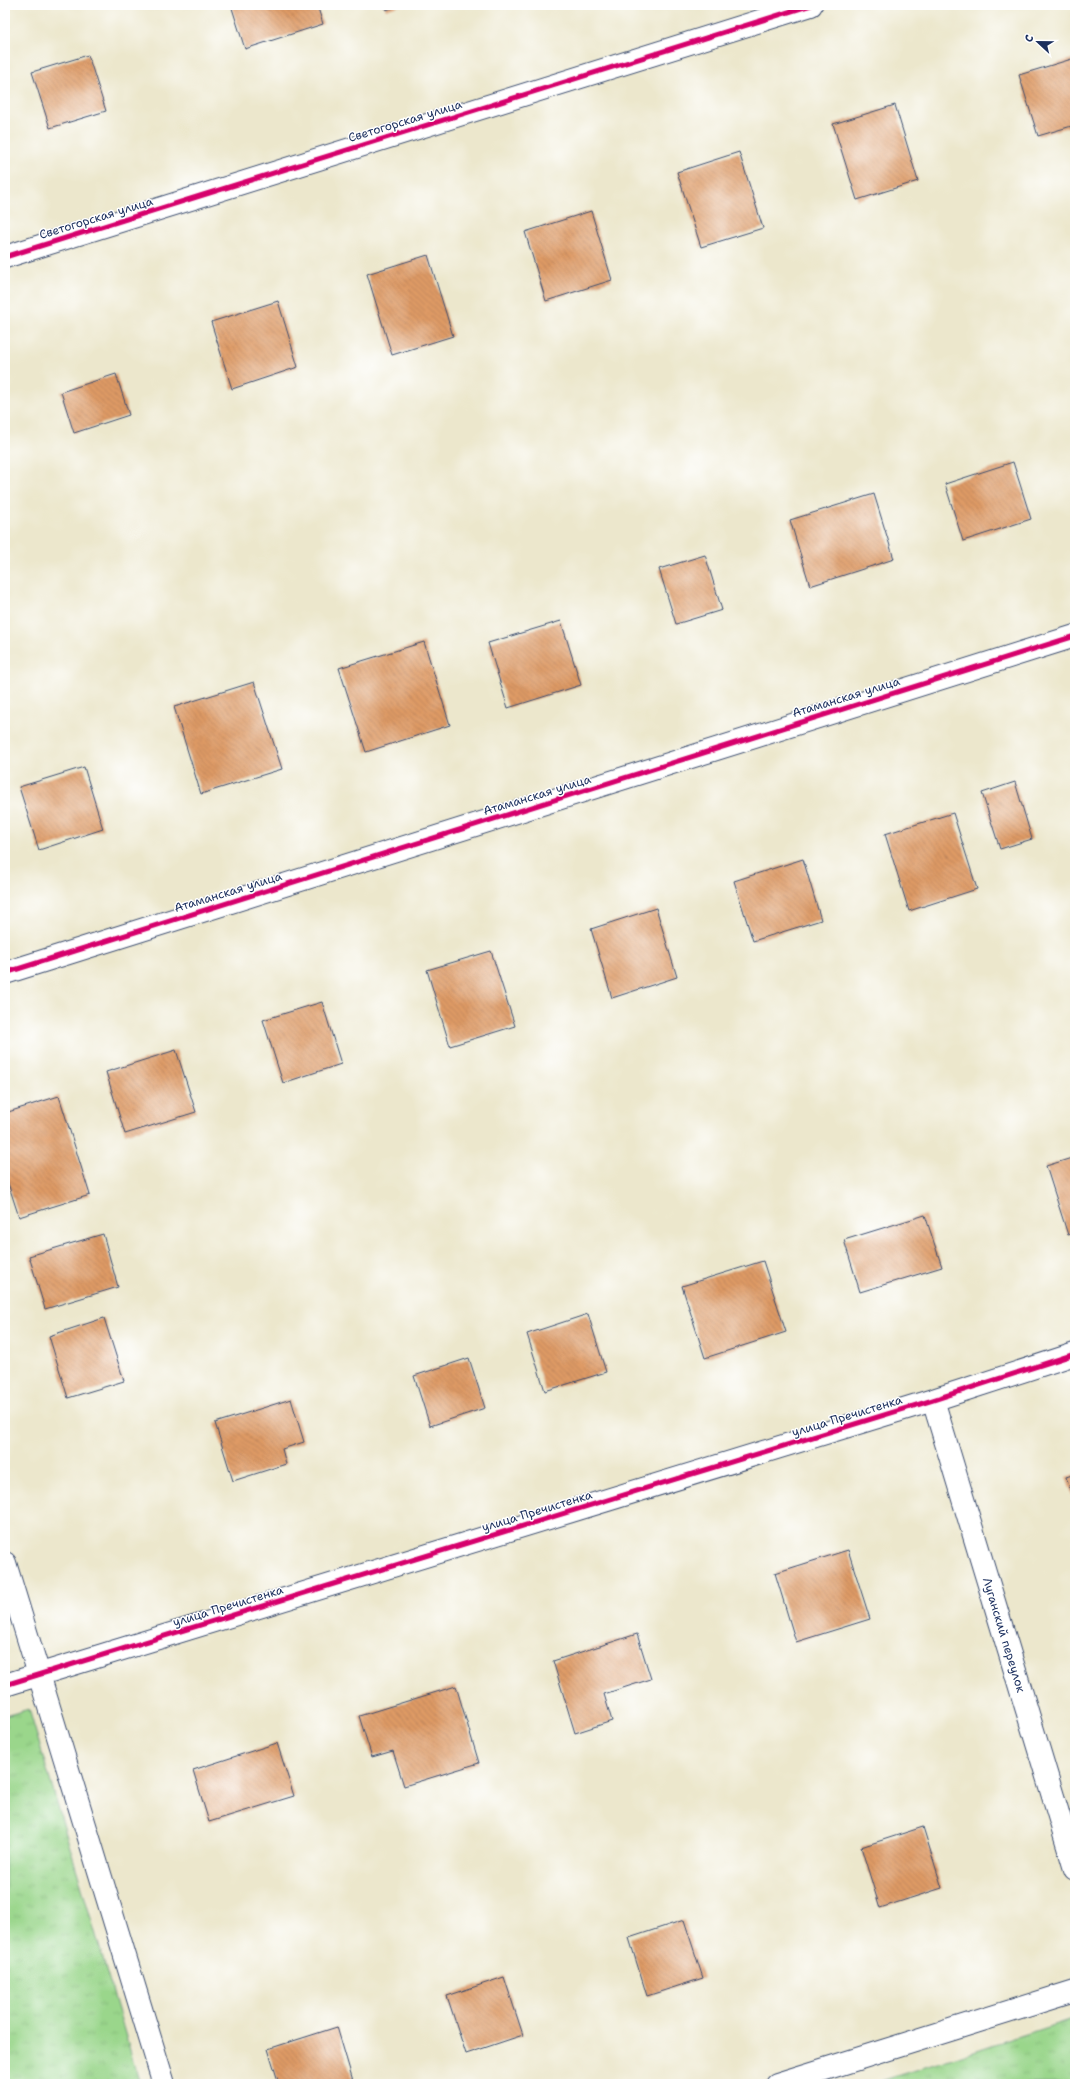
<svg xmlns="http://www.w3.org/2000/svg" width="1080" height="2089" viewBox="0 0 1080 2089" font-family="'Shantell Sans',sans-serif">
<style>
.grass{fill:url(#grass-tufts);stroke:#5a8274}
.building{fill:url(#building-back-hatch)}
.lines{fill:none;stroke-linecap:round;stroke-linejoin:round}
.street-casing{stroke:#3a4b6e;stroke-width:24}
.street{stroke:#fff;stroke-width:22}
.cycleway-casing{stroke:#fff;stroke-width:8}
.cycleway{stroke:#d6006c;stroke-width:5}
.labels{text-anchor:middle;stroke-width:3;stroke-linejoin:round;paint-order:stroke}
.street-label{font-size:12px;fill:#1b2f5e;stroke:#fff}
</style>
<defs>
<pattern id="grass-tufts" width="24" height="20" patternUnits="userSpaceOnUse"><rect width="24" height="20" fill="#9ad68b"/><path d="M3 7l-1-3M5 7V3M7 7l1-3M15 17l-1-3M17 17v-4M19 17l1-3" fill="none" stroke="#84b87a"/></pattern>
<pattern id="building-back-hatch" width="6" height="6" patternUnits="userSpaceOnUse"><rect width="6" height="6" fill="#de9a65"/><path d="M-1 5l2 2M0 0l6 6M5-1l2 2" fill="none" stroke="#b37e56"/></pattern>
</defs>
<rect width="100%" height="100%" fill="#fff"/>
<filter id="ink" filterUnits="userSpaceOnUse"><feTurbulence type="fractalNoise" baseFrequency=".025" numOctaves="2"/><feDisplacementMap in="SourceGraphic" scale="8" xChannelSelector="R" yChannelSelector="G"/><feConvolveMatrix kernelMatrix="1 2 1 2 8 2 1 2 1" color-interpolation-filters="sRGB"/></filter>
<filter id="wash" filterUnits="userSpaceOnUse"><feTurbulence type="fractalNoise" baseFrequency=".012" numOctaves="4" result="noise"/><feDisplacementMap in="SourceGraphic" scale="16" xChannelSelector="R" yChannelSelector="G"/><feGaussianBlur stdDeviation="0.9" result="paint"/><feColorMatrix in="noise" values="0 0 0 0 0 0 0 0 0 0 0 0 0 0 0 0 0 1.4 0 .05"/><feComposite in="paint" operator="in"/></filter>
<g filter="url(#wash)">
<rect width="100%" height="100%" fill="#ece7cc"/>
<path class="grass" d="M29 1709 140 2084H5V1716Z
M1075 2018V2084H873Z"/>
<g id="blocks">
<path class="building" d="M231 5H317L323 24 245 49Z
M384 5H401L386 10Z
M88 55 106 111 50 128 32 72Z
M1075 58V125L1038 136 1019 75Z
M895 105 918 181 857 200 833 124Z
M739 152 763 228 701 247 677 172Z
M591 211 612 280 546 301 525 232Z
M428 255 453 336 392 355 367 274Z
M278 301 298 367 232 389 211 322Z
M116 374 129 415 74 433 61 392Z
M1013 462 1031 519 963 541 945 484Z
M874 494 894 559 810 586 790 520Z
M705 555 722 610 676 624 659 569Z
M561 621 581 685 508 708 488 643Z
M424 642 450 725 366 752 339 668Z
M254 682 282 769 201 794 174 707Z
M84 767 103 829 39 850 19 787Z
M1015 782 1032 839 1000 849 982 793Z
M953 813 977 889 909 911 885 834Z
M803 859 821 920 753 941 734 881Z
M656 908 677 977 612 998 591 929Z
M491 951 515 1026 450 1046 427 970Z
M322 1002 341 1064 283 1083 263 1020Z
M176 1050 196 1112 125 1134 106 1072Z
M59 1096 90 1195 19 1217 5 1174V1113Z
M1075 1157V1233L1068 1235 1046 1166Z
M925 1215 942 1267 860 1292 844 1240Z
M103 1234 118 1287 45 1309 29 1256Z
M763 1261 786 1332 705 1358 682 1286Z
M588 1314 606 1372 545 1391 527 1334Z
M104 1318 124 1381 68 1398 49 1336Z
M469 1358 485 1408 430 1426 414 1376Z
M291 1399 304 1442 282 1449 286 1464 233 1481 215 1423Z
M1075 1474V1504L1066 1477Z
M848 1550 870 1619 796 1642 775 1573Z
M637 1634 651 1679 604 1694 612 1721 575 1733 553 1661Z
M456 1686 479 1763 404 1786 393 1751 372 1757 359 1716Z
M277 1743 294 1796 209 1822 193 1770Z
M923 1827 942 1888 880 1908 861 1847Z
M684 1920 703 1978 647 1996 629 1938Z
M504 1977 523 2035 466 2054 447 1996Z
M337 2027 354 2084H279L268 2049Z"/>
</g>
</g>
<g filter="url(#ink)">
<use href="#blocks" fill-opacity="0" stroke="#3a4b6e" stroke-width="1"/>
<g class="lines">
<defs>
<path id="street" d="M5 257 811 5
M5 973 1075 636
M933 1400 1075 1869
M5 1563 164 2084
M5 1685 933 1400 1075 1354
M777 2084 1075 1991"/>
</defs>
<use href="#street" class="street-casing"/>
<use href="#street" class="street"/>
<defs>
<path id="cycleway" d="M5 257 811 5
M5 973 1075 636
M5 1685 933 1400 1075 1354"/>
</defs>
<use href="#cycleway" class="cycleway-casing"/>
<use href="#cycleway" class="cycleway"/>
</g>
</g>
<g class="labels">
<g class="street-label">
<text transform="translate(405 121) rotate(-17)" y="4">Светогорская улица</text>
<text transform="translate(96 218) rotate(-17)" y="4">Светогорская улица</text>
<text transform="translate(846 697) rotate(-17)" y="4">Атаманская улица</text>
<text transform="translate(537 795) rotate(-17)" y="4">Атаманская улица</text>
<text transform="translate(228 892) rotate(-17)" y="4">Атаманская улица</text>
<text transform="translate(847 1416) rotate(-17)" y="4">улица Пречистенка</text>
<text transform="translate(537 1511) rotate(-17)" y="4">улица Пречистенка</text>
<text transform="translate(228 1606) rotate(-17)" y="4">улица Пречистенка</text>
<text transform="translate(1004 1635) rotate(73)" y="4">Луганский переулок</text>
</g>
</g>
<rect width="1080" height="2089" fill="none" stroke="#fff" stroke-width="20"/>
<g transform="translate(1038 42) rotate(292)" stroke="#ffffff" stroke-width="3" paint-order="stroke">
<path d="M0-3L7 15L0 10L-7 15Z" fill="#1b2f5e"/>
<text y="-6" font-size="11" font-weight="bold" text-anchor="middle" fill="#1b2f5e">С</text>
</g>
</svg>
